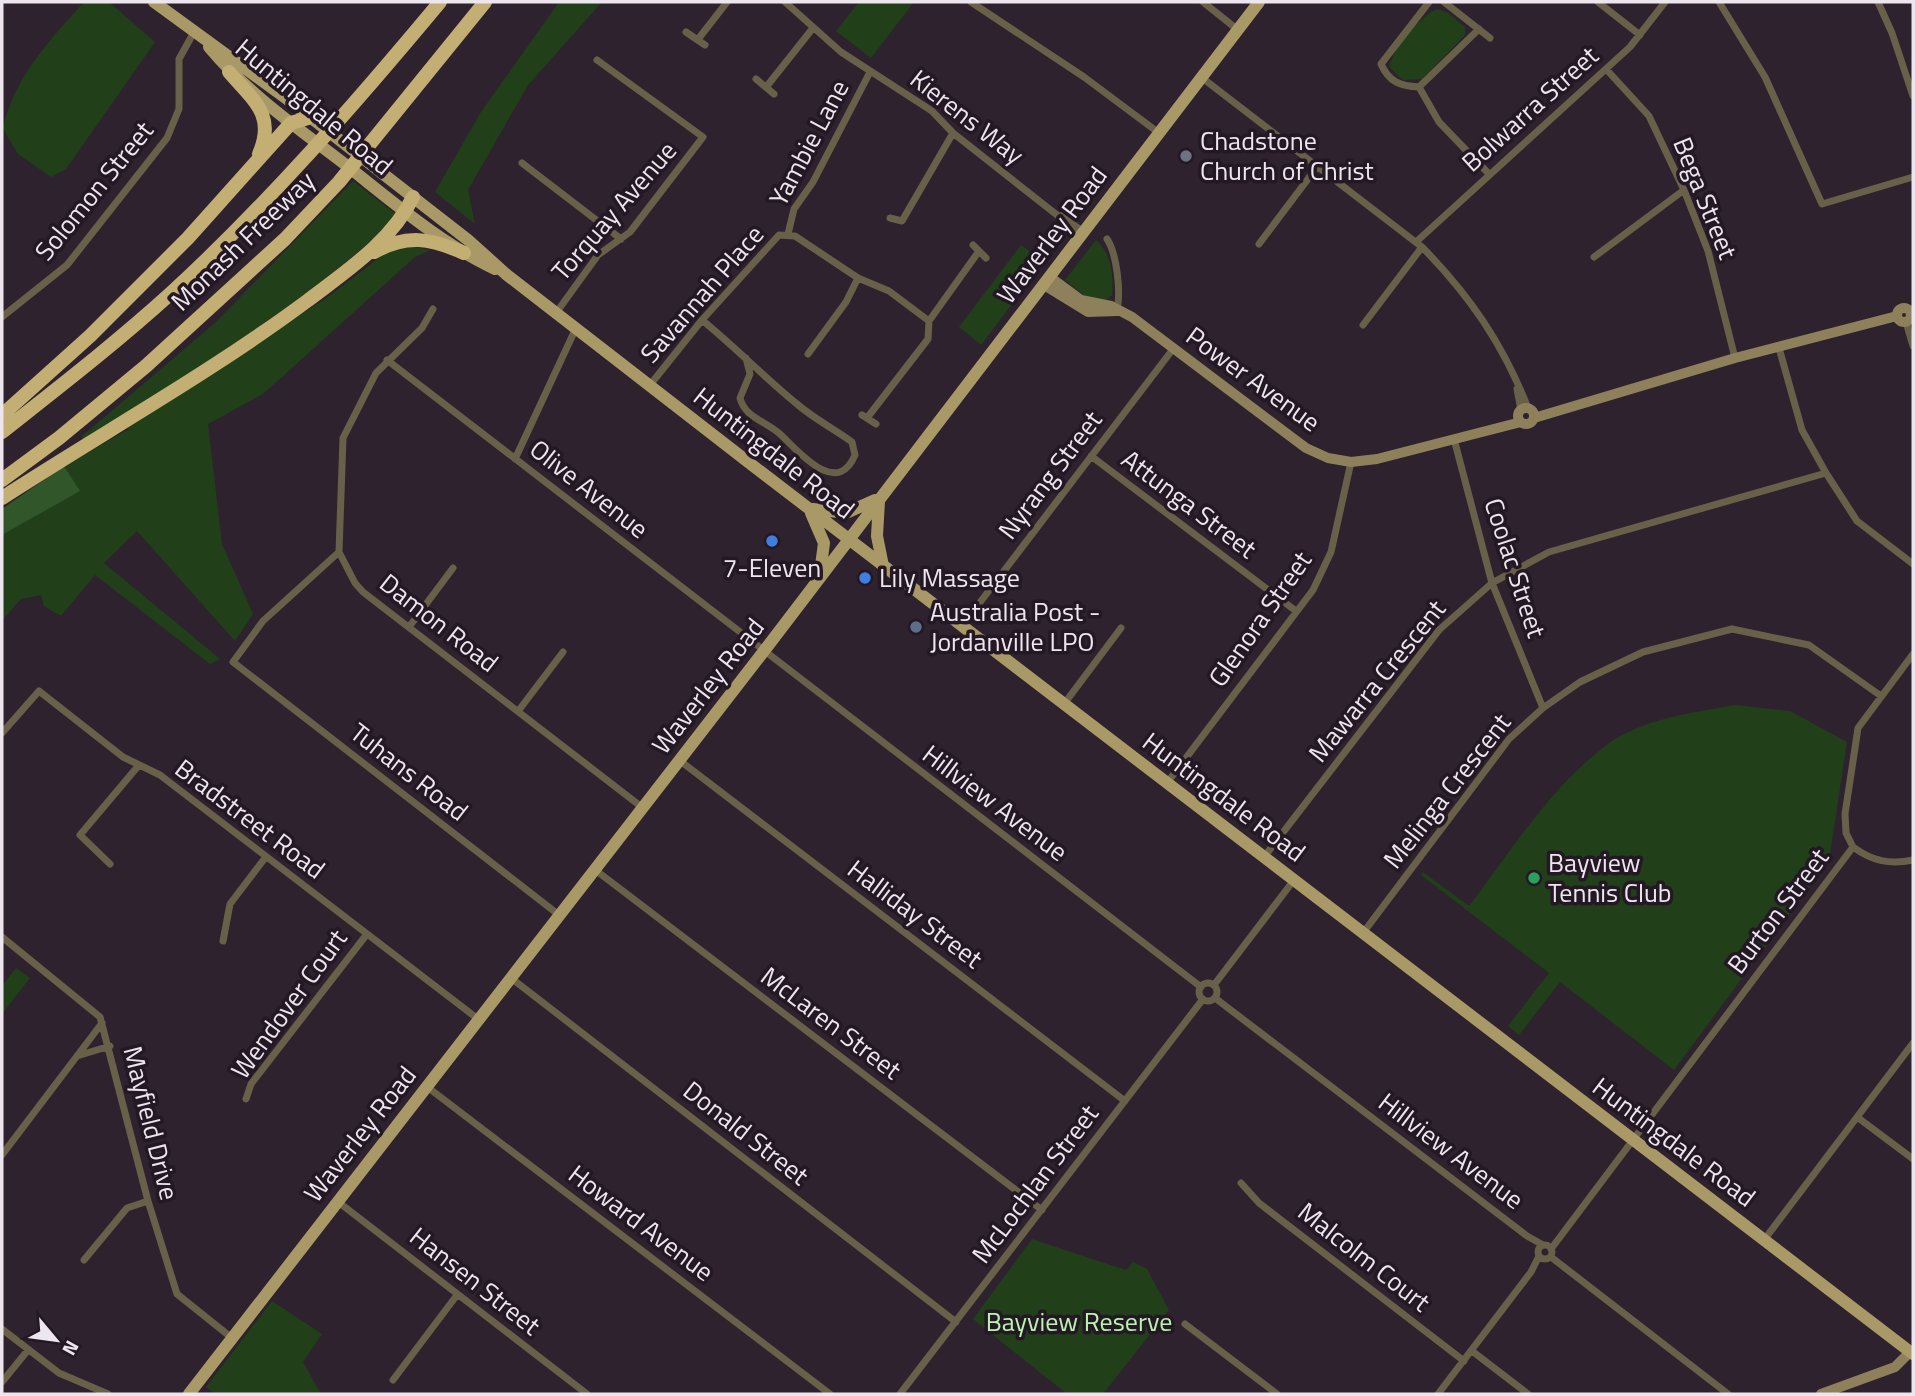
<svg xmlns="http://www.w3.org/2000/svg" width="1915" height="1396" viewBox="0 0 1915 1396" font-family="'Titillium Web',sans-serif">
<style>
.green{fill:#21401a}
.forest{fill:#315629}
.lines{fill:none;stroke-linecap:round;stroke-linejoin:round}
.street{stroke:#686048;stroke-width:7}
.secondary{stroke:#8d805a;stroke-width:10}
.primary{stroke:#a99967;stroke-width:12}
.highway{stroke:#c3af73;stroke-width:14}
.worship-dot{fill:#6b7280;stroke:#231824;stroke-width:2.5}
.shop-dot{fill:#3f7fe0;stroke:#231824;stroke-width:2.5}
.service-dot{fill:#5c6f8a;stroke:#231824;stroke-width:2.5}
.leisure-dot{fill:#2e9e5b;stroke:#231824;stroke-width:2.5}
.labels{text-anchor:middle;stroke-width:7;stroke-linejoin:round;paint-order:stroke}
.street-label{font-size:26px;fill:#ede6ee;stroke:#231824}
.poi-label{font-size:26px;fill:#ede6ee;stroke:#231824;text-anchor:start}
.park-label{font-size:26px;fill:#b9f4ad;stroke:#231824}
</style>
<rect width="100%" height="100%" fill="#2d222e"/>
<path class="green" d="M84 2H109L155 42 66 169 51 177 18 154 3 129C13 78 51 39 84 2Z
M559 2H602L528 85 468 190 475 224 435 192 481 112Z
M859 2H914L871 58 836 31Z
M1437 9 1447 12 1465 27V35L1422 79 1403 80 1389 67C1394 48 1419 17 1437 9Z
M353 181 397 215 396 219C300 306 193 372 84 441L81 437 216 322Z
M1096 240C1111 253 1114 275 1112 295L1104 302 1090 300 1065 280Z
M397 244 431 250 415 257 263 394 208 424 222 544 253 614 235 641 137 531 104 563 220 659 210 664 95 575 61 616 44 606 41 595 21 599 2 621V535L79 491 64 466 129 429 128 426 328 297Z
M1021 245 1044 262 981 345 959 327Z
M1735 705 1790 711 1847 742 1829 861 1674 1070 1560 982 1519 1035 1508 1026 1549 973 1421 875 1423 872 1469 906C1512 850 1551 786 1608 744 1644 718 1693 713 1735 705Z
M16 968 30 978 2 1014V986Z
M1032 1239 1126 1270 1133 1262 1147 1269 1169 1310 1103 1394H1067L973 1319Z
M272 1301 322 1334 303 1362 321 1394H216L206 1387Z"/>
<path class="forest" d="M64 466 80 491 2 535V509Z"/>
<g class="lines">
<path class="street" d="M785 2 841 52 932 111 953 133 1057 215 1080 237
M971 2 1084 77 1159 133
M1203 2 1238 30
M1444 2 1490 38
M1598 2 1640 35
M1719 2 1765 77 1822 204 1913 177
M1878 2 1892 33 1913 96
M686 32 705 45
M699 38 727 2
M1606 69 1649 116 1684 190 1708 251 1735 358
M1201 77 1422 247C1470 296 1503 344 1528 408
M756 79 774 94
M767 86 813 28
M1419 87C1400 86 1389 82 1381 64L1429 2
M1419 87 1439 122 1489 174
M1419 87 1479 29
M522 163 621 239
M1061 216 1084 232
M890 218 902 221 953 133
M788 234 794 209 813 182 870 72
M1107 239C1117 254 1121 292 1117 310
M1416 242 1630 47 1665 2
M1259 244 1317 167
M973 245 986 258
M1594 257 1684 190
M433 309 422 328 376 373 343 438 339 552 355 583 363 592 643 808
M556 313 598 255 630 232 703 137 597 60
M2 317 67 265 167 138 179 109V59L194 32
M702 320C735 347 764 377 797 404 813 418 834 429 852 442L855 455C837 498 799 452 780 434 766 421 745 418 740 398L750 374 746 358
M1906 322 1913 346
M1363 325 1422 247
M1779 348 1802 430 1826 473 1857 521 1913 564
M808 354 846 302 858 278
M387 360 1201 987
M650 385 702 320 779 235 795 236 858 278 889 291 929 321
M1517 389 1521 410
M862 415 876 424
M867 418 928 339 929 321 979 251
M1454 439 1492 583 1543 708
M1091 456 1296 611
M515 459 576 328
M339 552 263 621 233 662 559 915
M962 626 1173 349
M409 627 453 568
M1064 704 1121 628
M519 710 563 652
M2 733 39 691 123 757 160 775 478 1019
M679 760 1125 1101
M1167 783 1313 590 1331 552 1351 462
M1853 847C1872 861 1890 865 1913 860
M1264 857 1439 630 1492 583 1549 552 1826 473
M110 864 80 835 139 765
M594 869 1042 1210
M1363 933 1509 739 1543 708 1580 682 1643 652 1732 629 1809 645 1881 696
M2 937 100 1017 148 1201 177 1294 232 1338
M223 941 230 904 265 858
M511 978 956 1322
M1199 992a9 9 0 1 1 18 0a9 9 0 1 1-18 0Z
M1214 985 1294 880
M1215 998 1527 1236 1543 1245
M102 1023 77 1056 110 1046
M426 1086 830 1394
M246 1099 251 1084 367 934
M1857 1117 1913 1159
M2 1155 77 1056
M1241 1183 1259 1203 1464 1361
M337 1201 587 1394
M1764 1240 1913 1043
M1538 1252a7 7 0 1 1 14 0a7 7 0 1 1-14 0Z
M1551 1249 1853 847 1846 833 1845 814 1858 728 1913 654
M1551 1257 1728 1394
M84 1260 127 1208 148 1201
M1185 1324 1277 1394
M2 1329 59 1373 108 1394
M1472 1351 1528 1394
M393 1380 457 1295
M2 1382 28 1350
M900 1394 1203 999
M1438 1394 1531 1272 1539 1256"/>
<path class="secondary" d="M1050 277 1081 300 1111 306 1132 317 1306 448 1328 458 1351 462 1377 459 1521 422
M1044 285 1088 312 1117 311
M1897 315a7 7 0 1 1 14 0a7 7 0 1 1-14 0Z
M1518 416a8 8 0 1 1 16 0a8 8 0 1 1-16 0Z
M1534 418 1735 358 1897 316
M1821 1394 1895 1367 1910 1352"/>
<path class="primary" d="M154 2 287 99 468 240 507 275 752 465 1913 1354
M209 47C247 93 299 129 346 165 393 202 440 243 495 269
M879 501 877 536 883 566
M813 509 846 513 875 500
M811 513 824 543 820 573
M189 1394 764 651 1259 2"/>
<path class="highway" d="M229 72C254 101 276 115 259 154
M374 252C407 234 430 238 464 253
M2 415 90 336 188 238 291 123 308 118
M2 432C59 387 116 343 170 294 268 204 355 104 440 2
M2 480 59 438 146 366 285 239 339 182 485 2
M2 498C104 432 210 373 307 301 345 272 392 241 413 197"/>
</g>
<circle class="worship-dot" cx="1186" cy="156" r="7"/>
<g class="shop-dot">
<circle cx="772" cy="541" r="7"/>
<circle cx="865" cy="578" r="7"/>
</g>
<circle class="service-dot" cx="916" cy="627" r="7"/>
<circle class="leisure-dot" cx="1534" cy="878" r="7"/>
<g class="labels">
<g class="street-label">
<text transform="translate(314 107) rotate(40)" y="9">Huntingdale Road</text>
<text transform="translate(1530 109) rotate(-42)" y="9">Bolwarra Street</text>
<text transform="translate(967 117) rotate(38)" y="9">Kierens Way</text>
<text transform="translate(809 143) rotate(-62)" y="9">Yambie Lane</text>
<text transform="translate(94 191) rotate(-51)" y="9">Solomon Street</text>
<text transform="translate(1705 198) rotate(68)" y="9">Bega Street</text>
<text transform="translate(614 211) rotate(-49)" y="9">Torquay Avenue</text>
<text transform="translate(1052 235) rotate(-53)" y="9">Waverley Road</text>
<text transform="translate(243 241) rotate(-44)" y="9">Monash Freeway</text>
<text transform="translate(702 294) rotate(-49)" y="9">Savannah Place</text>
<text transform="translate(1253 379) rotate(36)" y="9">Power Avenue</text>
<text transform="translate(774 453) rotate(38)" y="9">Huntingdale Road</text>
<text transform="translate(1050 475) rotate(-53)" y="9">Nyrang Street</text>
<text transform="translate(589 489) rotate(38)" y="9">Olive Avenue</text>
<text transform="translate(1189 504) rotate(37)" y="9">Attunga Street</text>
<text transform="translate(1515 568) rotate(72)" y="9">Coolac Street</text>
<text transform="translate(1260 619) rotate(-55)" y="9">Glenora Street</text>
<text transform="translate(439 623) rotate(38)" y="9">Damon Road</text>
<text transform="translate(1377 681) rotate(-51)" y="9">Mawarra Crescent</text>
<text transform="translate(708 686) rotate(-52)" y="9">Waverley Road</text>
<text transform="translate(409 772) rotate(38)" y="9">Tuhans Road</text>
<text transform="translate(1447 791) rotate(-52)" y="9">Melinga Crescent</text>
<text transform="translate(1224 797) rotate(37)" y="9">Huntingdale Road</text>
<text transform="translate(995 803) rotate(37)" y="9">Hillview Avenue</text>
<text transform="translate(250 819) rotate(37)" y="9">Bradstreet Road</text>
<text transform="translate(1778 911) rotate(-53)" y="9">Burton Street</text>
<text transform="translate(915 914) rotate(37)" y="9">Halliday Street</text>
<text transform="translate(289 1004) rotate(-54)" y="9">Wendover Court</text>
<text transform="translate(831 1023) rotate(37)" y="9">McLaren Street</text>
<text transform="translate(151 1123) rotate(76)" y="9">Mayfield Drive</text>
<text transform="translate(746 1133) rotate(38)" y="9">Donald Street</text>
<text transform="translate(360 1134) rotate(-52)" y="9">Waverley Road</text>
<text transform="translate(1674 1142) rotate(37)" y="9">Huntingdale Road</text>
<text transform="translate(1451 1151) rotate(37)" y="9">Hillview Avenue</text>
<text transform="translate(1035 1184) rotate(-53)" y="9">McLochlan Street</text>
<text transform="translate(641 1223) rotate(37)" y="9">Howard Avenue</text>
<text transform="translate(1364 1257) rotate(38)" y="9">Malcolm Court</text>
<text transform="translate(475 1281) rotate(38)" y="9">Hansen Street</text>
</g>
<g class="poi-label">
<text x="1200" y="150">Chadstone<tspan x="1200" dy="30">Church of Christ</tspan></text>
<text x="772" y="577" text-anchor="middle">7-Eleven</text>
<text x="879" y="587">Lily Massage</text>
<text x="930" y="621">Australia Post -<tspan x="930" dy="30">Jordanville LPO</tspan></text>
<text x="1548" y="872">Bayview<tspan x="1548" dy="30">Tennis Club</tspan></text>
</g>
<g class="park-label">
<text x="1079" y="1331">Bayview Reserve</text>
</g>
</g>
<rect width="1915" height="1396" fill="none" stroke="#ede6ee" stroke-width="7"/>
<g transform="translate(56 1340) rotate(119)" stroke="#231824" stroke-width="5" paint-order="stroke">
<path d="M0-5L12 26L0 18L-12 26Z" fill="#ede6ee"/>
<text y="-10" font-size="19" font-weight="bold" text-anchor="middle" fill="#ede6ee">N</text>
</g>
</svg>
